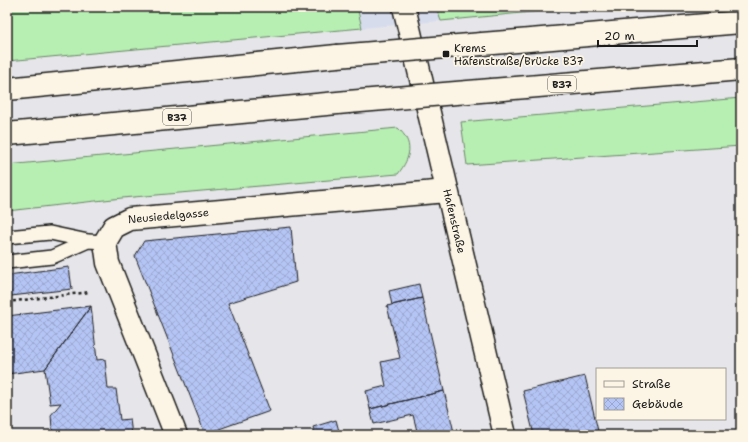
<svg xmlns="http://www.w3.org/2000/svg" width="748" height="442" viewBox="0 0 748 442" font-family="'Shantell Sans',sans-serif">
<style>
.built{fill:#d7dced}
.grass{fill:#b7efb2;stroke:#6a8667}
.building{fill:url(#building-cross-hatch);stroke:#1c1c1c}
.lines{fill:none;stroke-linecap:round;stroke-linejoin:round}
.lane-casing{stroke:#1c1c1c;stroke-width:16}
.street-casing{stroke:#1c1c1c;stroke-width:25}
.secondary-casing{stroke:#1c1c1c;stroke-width:25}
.primary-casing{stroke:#1c1c1c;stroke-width:25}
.path{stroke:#1c1c1c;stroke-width:2.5;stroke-dasharray:3 3;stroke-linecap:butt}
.lane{stroke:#fcf5e5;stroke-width:13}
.street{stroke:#fcf5e5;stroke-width:22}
.secondary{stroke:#fcf5e5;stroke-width:22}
.primary{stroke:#fcf5e5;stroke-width:22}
.primary-bridge-casing{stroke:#1c1c1c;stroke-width:25;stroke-linecap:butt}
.primary-bridge{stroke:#fcf5e5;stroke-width:22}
.poi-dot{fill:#1c1c1c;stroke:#fcf5e5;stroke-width:1.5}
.labels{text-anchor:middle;stroke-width:3.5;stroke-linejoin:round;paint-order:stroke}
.shield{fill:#fcf5e5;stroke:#5f5d58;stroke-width:1}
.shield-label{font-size:10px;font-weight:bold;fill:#1c1c1c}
.poi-label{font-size:11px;fill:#1c1c1c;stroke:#fcf5e5;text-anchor:start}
.street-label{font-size:11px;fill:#1c1c1c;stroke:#fcf5e5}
</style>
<defs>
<pattern id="building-cross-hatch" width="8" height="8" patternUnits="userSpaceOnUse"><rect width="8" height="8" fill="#b4c4f4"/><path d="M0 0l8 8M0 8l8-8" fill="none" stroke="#9aa8d1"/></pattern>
</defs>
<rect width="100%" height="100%" fill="#e6e6ea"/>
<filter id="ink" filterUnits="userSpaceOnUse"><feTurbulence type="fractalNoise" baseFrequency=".025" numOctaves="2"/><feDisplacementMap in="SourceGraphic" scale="8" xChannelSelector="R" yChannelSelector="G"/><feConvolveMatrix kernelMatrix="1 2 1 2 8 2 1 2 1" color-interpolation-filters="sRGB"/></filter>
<g filter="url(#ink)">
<path class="built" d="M357 7H436L441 21 362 28Z"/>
<path class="grass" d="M7 7H357L362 28 7 61Z
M436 7H582L441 21Z
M741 98V146L467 165 461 122Z
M398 128C414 143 411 157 398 174L122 198 7 211V165Z"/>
<path class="building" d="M291 227 296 282 228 303 270 411 205 434 135 256 144 241Z
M69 267 72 289 11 296 8 275Z
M419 284 422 298 392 305 389 291Z
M422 298 444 391 370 409 366 391 386 386 381 362 400 358 387 306Z
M91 306 45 369 7 374V316Z
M91 306 97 360 105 359 108 389H116L120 420 130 419 132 435H61L52 429 51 415 61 403 50 404 45 369Z
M585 376 599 435H534L523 391Z
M444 391 454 432 443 435H418L413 415 374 424 370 409Z
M336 420 340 435H315L313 427Z"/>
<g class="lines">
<defs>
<path id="lane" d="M7 237 50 233 88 241 105 242
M7 262 52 257 88 241"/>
<g id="street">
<path id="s1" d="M176 435 108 263 105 242 114 227 130 219 447 191"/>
</g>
<g id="secondary">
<path id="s2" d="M404 7 505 435"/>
</g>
<path id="primary" d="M482 44 741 22
M7 89 337 56
M492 90 741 69
M7 134 348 102"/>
</defs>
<use href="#lane" class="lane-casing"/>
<use href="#street" class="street-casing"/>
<use href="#secondary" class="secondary-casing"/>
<use href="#primary" class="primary-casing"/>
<path class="path" d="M7 302 90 292"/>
<use href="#lane" class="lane"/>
<use href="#street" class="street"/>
<use href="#secondary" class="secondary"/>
<use href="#primary" class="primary"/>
<defs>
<path id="primary-bridge" d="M337 56 482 44
M348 102 492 90"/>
</defs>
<use href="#primary-bridge" class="primary-bridge-casing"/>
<use href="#primary-bridge" class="primary-bridge"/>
</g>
</g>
<rect class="poi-dot" x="442" y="50" width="8" height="8" rx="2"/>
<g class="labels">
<g class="shield">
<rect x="548" y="76" width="28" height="16" rx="3"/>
<rect x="163" y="109" width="28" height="16" rx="3"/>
</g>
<g class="shield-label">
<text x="562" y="88">B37</text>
<text x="177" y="121">B37</text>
</g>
<g class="poi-label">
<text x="454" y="52">Krems<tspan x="454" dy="13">Hafenstraße/Brücke B37</tspan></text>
</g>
<g class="street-label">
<text dy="4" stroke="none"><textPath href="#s1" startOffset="280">Neusiedelgasse</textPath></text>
<text dy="4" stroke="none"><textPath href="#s2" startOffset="220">Hafenstraße</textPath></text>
</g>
</g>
<rect width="748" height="442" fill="none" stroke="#fcf5e5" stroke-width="24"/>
<rect x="12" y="12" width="724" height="418" fill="none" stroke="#1c1c1c" stroke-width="1.5" filter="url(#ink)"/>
<rect x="596" y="368" width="130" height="52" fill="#fcf5e5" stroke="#a29e95"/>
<rect x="604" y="381" width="20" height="6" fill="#fcf5e5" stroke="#a29e95"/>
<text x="632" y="388" font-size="12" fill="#1c1c1c">Straße</text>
<rect x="604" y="398" width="20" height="12" fill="url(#building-cross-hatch)" stroke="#a29e95"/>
<text x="632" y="408" font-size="12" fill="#1c1c1c">Gebäude</text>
<path d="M598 40v6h99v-6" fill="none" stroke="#1c1c1c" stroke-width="2"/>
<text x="604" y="40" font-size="12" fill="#1c1c1c" stroke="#fcf5e5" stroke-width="3" paint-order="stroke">20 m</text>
</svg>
